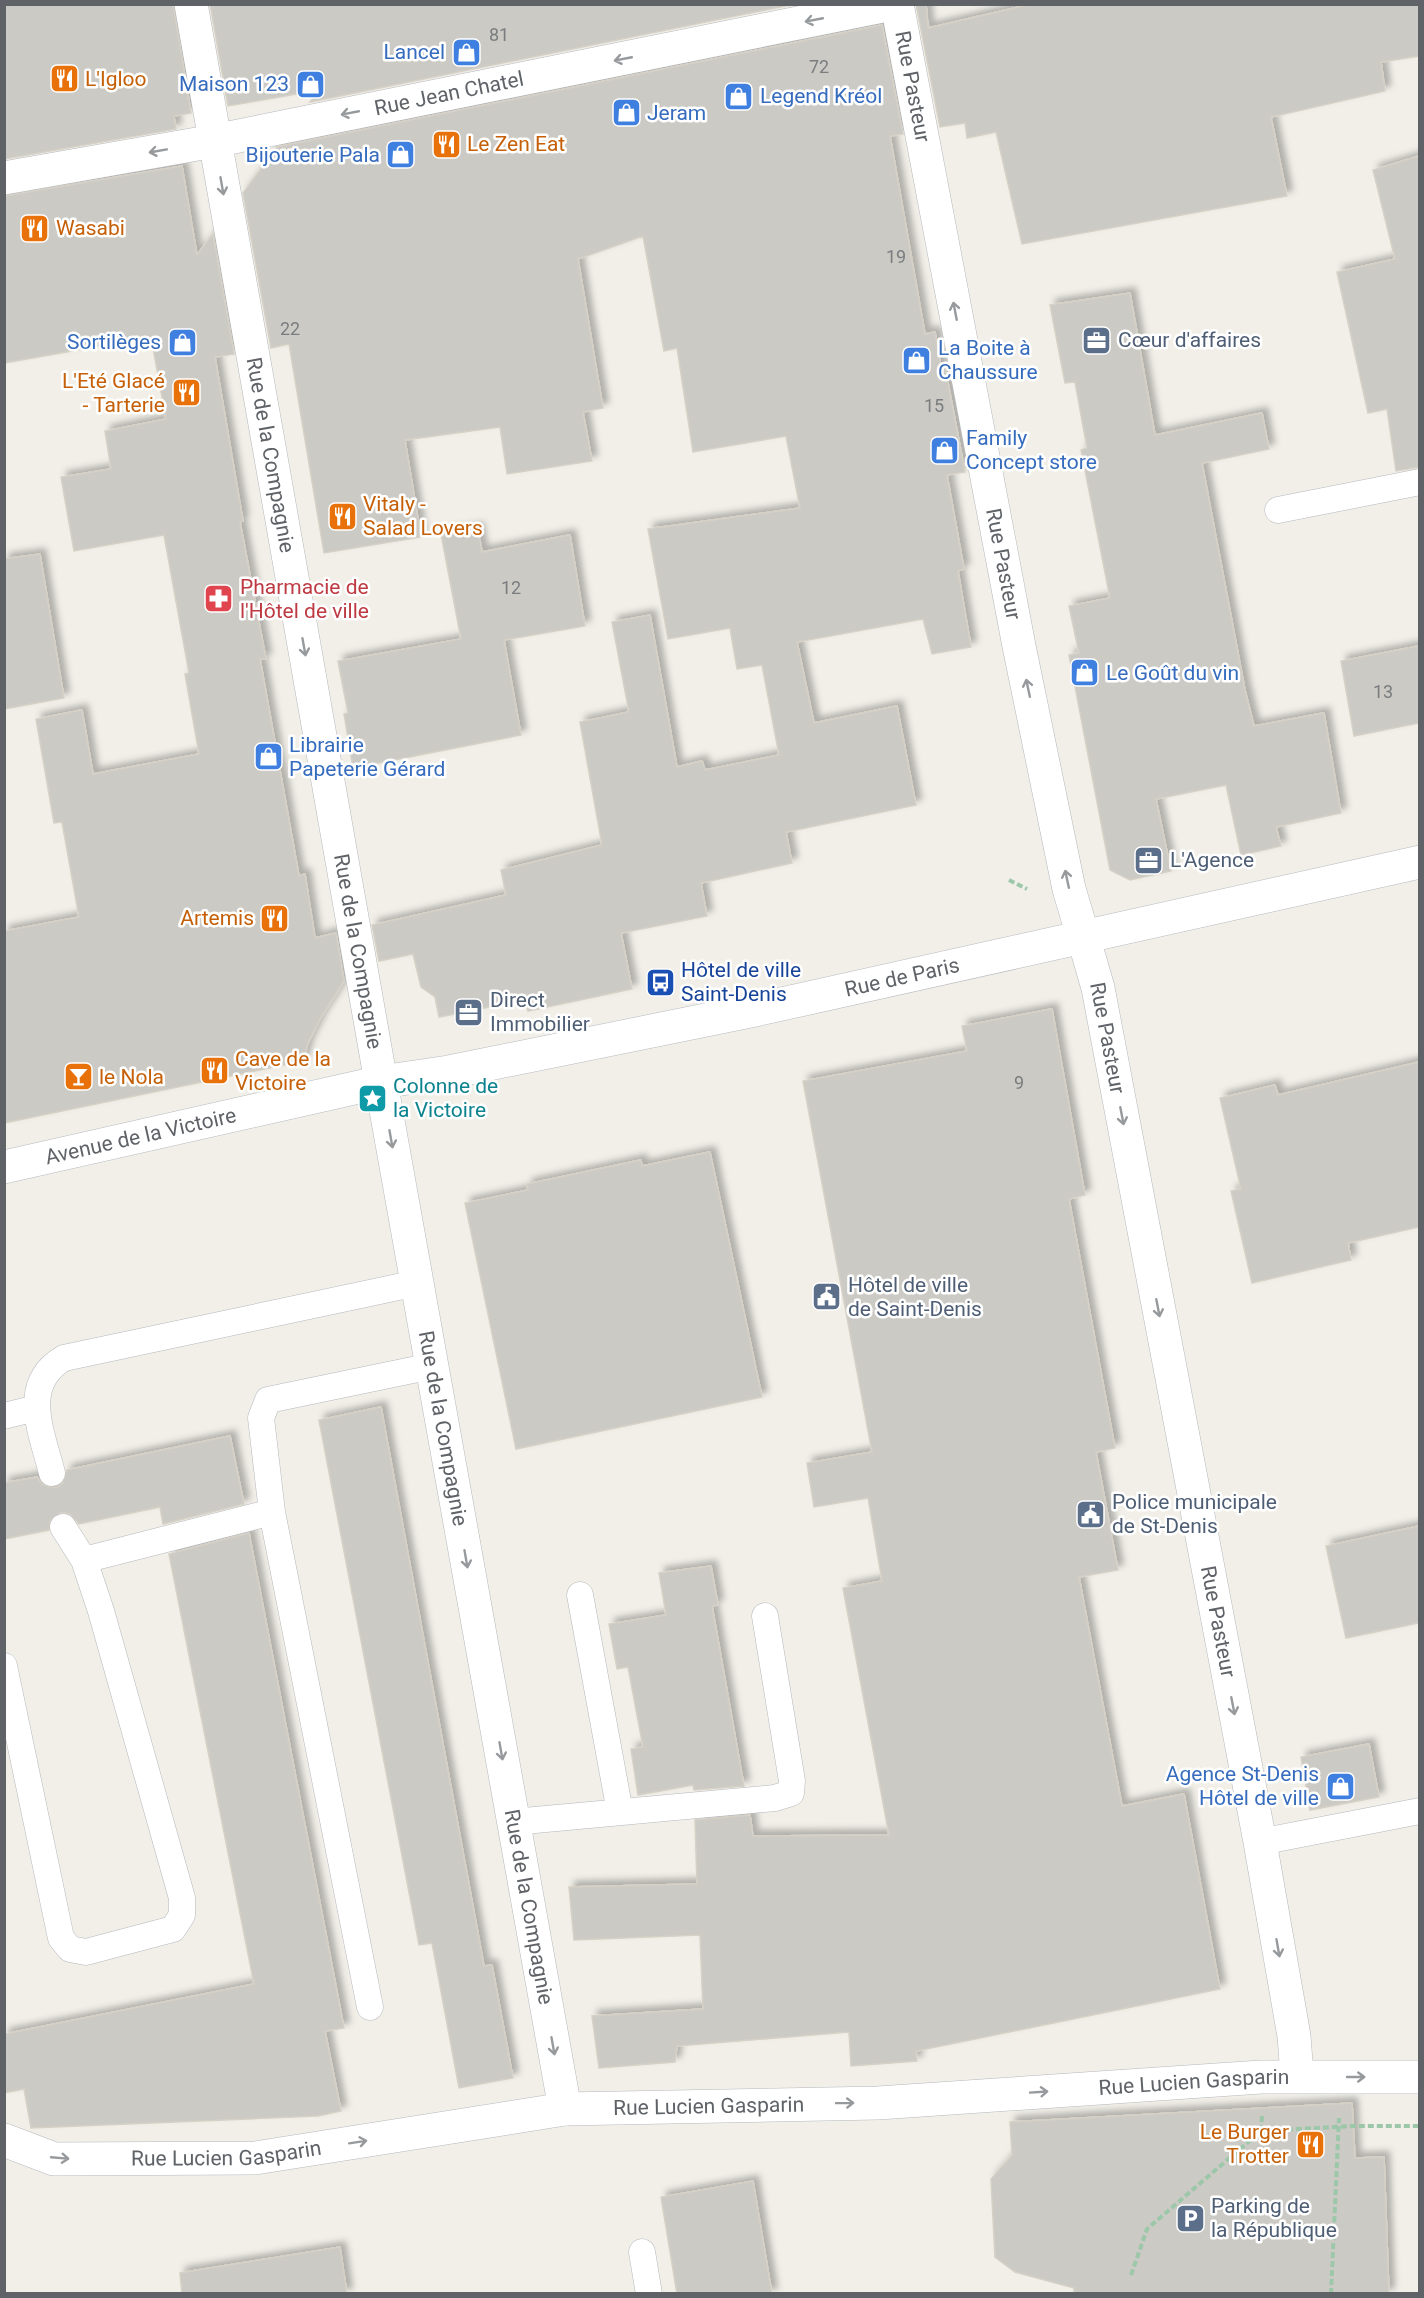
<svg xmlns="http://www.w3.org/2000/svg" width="1424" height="2298" viewBox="0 0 1424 2298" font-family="Roboto,sans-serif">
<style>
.building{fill:#cccac5;stroke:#d6d1c6;stroke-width:1.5;filter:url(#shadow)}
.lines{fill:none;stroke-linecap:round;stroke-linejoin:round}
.service-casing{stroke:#b5b8bc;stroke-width:27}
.minor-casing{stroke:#b5b8bc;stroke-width:34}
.tertiary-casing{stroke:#b5b8bc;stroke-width:34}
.secondary-casing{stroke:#b6babf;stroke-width:34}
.path{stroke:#9cc7a9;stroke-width:4;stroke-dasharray:6 3;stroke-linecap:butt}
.service{stroke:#fff;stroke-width:26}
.minor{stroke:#fff;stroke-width:33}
.tertiary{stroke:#fff;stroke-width:33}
.secondary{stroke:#fff;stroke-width:33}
.oneway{stroke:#979a9d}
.labels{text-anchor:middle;stroke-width:5;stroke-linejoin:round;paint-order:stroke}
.number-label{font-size:18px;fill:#7a7d7f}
.shop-label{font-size:21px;fill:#366cbe;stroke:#fff;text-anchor:start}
.food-label{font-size:21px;fill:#c56008;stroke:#fff;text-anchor:start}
.street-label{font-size:21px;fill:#5f6368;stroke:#fff}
.service-label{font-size:21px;fill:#4e5e75;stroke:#fff;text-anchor:start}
.health-label{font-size:21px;fill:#be3a42;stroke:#fff;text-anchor:start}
.transit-label{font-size:21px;fill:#164399;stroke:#fff;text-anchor:start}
.culture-label{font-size:21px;fill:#0d838f;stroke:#fff;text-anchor:start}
</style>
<defs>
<filter id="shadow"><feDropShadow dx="5.5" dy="-5.5" stdDeviation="3" flood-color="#0004"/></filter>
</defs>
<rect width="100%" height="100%" fill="#f1efe8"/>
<path class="building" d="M4 4H173L191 113 174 116 176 129 4 159Z
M210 4H795L310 102 319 90 228 106Z
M916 4H926L928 28 1032 4H1419V56L1381 62 1385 91 1271 117 1287 196 1022 244 996 132 967 138 965 123 940 127Z
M882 25 903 134 890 136 925 334 935 332 941 368 945 367 965 472 947 475 964 569 958 571 971 647 932 654 923 619 797 642 814 723 897 706 916 805 786 832 792 863 701 883 707 916 621 933 632 989 528 1011 525 1000 439 1017 435 997 421 987 413 954 379 961 372 925 506 895 501 870 602 845 580 722 629 712 612 622 650 615 677 767 702 761 705 770 779 755 762 665 737 669 730 628 668 639 648 529 800 508 786 436 693 452 677 348 664 351 643 236 578 259 603 408 583 412 592 461 507 474 500 427 405 440 421 537 324 553 289 344 271 348 243 193 277 147Z
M1419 156V467L1396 471 1387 409 1368 413 1337 272 1395 259 1373 170Z
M182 166 197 255 213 234 234 354 215 357 243 521 240 522 266 659H260L299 876 305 874 315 938 336 933 344 981 321 1017 308 1043 303 1061 4 1123V931L79 917 62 822 54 823 36 719 82 710 93 774 199 754 185 674 189 673 164 535 74 551 61 477 111 469 105 431 166 419 151 337 4 363V196Z
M1130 293 1155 435 1262 413 1269 449 1202 463 1245 690 1254 726 1324 713 1341 813 1276 827 1281 846 1241 855 1226 785 1156 799 1171 871 1130 880 1110 870 1069 655 1079 653 1069 606 1110 598 1081 450 1087 448 1075 382 1065 383 1050 305Z
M478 528 482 552 570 535 585 626 504 640 521 735 353 768 344 714 348 713 338 661 461 639 441 534Z
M40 554 64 698 4 709V559Z
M1419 646V723L1354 736 1341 661Z
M1052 1009 1085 1195 1069 1199 1115 1448 1096 1452 1118 1570 1079 1577 1122 1806 1184 1794 1220 1989 916 2051 917 2061 851 2066 849 2032 677 2046 675 2062 599 2068 592 2016 703 2009 700 1935 574 1940 569 1887 697 1884 695 1820 750 1815 753 1836 889 1835 843 1588 882 1581 868 1498 814 1507 807 1463 872 1452 803 1081 967 1051 962 1026Z
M1419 1062V1227L1348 1243 1351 1260 1252 1283 1231 1191 1241 1189 1220 1098 1275 1085 1278 1095Z
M710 1152 762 1397 516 1449 465 1203 528 1190 527 1184 641 1160 642 1166Z
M381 1407 484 1966 492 1965 513 2078 459 2088 432 1943 419 1945 319 1420Z
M230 1436 244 1504 163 1524 160 1507 79 1524 70 1514 62 1512 50 1520 49 1530 4 1539V1483L37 1477 42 1484 55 1488 63 1483 67 1470Z
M1419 1526V1623L1346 1638 1326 1546Z
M249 1533 344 2028 325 2031 341 2111 318 2116 31 2128 24 2089 4 2093V2034L254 1984 169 1554Z
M711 1566 718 1605 712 1606 744 1786 694 1790 693 1785 638 1795 631 1749 643 1747 628 1667 617 1669 609 1624 666 1615 659 1573Z
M1369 1744 1379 1797 1310 1810 1301 1757Z
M1352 2103 1355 2158 1384 2157 1389 2294H1074V2288L1015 2272 995 2257 991 2179 1012 2155 1010 2122Z
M753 2181 772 2294H677L661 2197Z
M340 2247 347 2294H182L180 2273Z"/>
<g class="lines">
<defs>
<path id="service" d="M1278 510 1420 482
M4 1416 36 1408
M52 1473C42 1433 19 1384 64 1358L417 1283
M272 1512 261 1418 268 1400 432 1366
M84 1560 272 1512 370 2007
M580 1595 620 1812
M4 1666 61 1938 70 1949 86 1952 173 1929 182 1915V1898L101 1611 84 1560 63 1527
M513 1822 775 1798 791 1793 792 1781 765 1616
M1260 1842 1420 1811
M642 2252 649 2294"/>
<g id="minor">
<path id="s1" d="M4 178 214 141 892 4"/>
<path id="s2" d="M1083 936 1098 988 1260 1842 1294 2036 1297 2075"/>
<path id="s3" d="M381 1082 565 2109"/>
</g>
<g id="tertiary">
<path id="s4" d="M191 4 381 1082"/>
<path id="s5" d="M897 4 1019 646 1069 889 1083 936"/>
<path id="s6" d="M4 2140 54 2159 255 2158 565 2109 878 2103 1261 2077H1420"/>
</g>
<g id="secondary">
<path id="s7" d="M4 1167 381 1082 449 1072 755 1010 1420 862"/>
</g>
</defs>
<use href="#service" class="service-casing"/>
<use href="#minor" class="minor-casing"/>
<use href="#tertiary" class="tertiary-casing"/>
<use href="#secondary" class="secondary-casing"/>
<path class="path" d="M1009 880 1027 889
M1261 2131 1262 2116
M1420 2144V2162
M1131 2275 1147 2229 1261 2131 1353 2126H1420
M1331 2294 1339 2118"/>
<use href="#service" class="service"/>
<use href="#minor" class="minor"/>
<use href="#tertiary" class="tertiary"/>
<use href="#secondary" class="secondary"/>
</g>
<defs><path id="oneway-shaft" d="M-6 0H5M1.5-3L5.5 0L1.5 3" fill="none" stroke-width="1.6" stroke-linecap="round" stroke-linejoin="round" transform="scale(1.5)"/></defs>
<g class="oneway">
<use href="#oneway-shaft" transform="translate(814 20) rotate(169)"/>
<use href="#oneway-shaft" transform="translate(623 59) rotate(169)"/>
<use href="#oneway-shaft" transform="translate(350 113) rotate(169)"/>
<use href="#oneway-shaft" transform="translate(158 151) rotate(170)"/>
<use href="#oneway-shaft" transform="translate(222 186) rotate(80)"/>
<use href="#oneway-shaft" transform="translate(955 311) rotate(-101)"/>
<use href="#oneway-shaft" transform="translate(304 647) rotate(80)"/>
<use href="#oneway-shaft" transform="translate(1028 688) rotate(-102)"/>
<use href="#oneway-shaft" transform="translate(1067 879) rotate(-102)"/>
<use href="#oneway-shaft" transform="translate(1122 1116) rotate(79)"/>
<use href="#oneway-shaft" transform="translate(391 1139) rotate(80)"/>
<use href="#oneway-shaft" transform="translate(1158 1308) rotate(79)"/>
<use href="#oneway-shaft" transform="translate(466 1559) rotate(80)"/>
<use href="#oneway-shaft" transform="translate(1233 1706) rotate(79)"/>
<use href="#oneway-shaft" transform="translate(501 1751) rotate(80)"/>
<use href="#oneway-shaft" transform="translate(1278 1948) rotate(80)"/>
<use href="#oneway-shaft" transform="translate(553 2046) rotate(80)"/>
<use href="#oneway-shaft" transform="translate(1356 2077)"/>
<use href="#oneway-shaft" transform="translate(1039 2092) rotate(-4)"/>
<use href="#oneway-shaft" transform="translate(845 2103) rotate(-1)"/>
<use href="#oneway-shaft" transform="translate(358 2142) rotate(-9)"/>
<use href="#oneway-shaft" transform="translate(60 2158) rotate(5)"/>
</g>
<defs>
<symbol id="shop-square" viewBox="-11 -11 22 22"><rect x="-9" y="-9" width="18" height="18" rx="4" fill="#3f7fe0" stroke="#fff"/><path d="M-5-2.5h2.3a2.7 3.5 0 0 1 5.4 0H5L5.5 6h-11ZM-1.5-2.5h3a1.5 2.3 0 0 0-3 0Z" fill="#fff"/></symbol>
<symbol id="restaurant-square" viewBox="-11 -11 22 22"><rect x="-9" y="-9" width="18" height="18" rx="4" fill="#e8710a" stroke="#fff"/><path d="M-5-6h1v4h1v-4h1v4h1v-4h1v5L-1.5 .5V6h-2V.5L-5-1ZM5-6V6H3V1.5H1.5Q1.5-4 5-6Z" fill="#fff"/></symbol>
<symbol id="office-square" viewBox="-11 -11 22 22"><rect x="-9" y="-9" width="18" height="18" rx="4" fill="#5c6f8a" stroke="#fff"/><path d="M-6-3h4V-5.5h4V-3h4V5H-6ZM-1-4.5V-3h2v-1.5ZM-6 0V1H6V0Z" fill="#fff"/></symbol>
<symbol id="pharmacy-square" viewBox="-11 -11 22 22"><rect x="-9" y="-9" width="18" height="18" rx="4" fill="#e0444e" stroke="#fff"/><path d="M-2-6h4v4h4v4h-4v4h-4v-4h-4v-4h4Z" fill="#fff"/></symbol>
<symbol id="bus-square" viewBox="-11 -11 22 22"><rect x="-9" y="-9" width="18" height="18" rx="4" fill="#1a4fb4" stroke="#fff"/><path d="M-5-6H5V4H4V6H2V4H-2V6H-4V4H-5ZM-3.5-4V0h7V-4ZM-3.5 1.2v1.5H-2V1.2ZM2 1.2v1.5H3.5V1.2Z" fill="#fff"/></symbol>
<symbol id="bar-square" viewBox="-11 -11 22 22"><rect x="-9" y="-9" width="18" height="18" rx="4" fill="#e8710a" stroke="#fff"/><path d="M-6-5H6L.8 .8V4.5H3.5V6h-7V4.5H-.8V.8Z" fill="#fff"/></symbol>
<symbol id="sight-square" viewBox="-11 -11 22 22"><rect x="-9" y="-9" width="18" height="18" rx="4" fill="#0f9aa8" stroke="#fff"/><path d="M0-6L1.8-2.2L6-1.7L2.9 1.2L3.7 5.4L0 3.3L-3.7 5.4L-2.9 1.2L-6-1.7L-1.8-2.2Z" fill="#fff"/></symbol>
<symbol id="civic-square" viewBox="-11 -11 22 22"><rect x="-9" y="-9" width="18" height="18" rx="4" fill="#5c6f8a" stroke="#fff"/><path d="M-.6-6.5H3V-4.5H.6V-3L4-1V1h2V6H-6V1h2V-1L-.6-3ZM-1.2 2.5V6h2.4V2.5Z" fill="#fff"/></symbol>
<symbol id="parking-square" viewBox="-11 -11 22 22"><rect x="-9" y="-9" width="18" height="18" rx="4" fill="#5c6f8a" stroke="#fff"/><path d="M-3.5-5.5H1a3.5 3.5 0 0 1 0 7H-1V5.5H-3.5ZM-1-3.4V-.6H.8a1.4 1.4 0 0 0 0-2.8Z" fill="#fff"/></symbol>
</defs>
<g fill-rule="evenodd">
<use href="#shop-square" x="450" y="36" width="33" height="33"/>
<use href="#restaurant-square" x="48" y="62" width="33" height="33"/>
<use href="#shop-square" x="294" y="68" width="33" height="33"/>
<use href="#shop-square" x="722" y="80" width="33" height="33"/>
<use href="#shop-square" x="610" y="96" width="33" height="33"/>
<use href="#restaurant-square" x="430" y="128" width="33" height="33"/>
<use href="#shop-square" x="384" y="138" width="33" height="33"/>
<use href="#restaurant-square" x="18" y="212" width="33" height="33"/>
<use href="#office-square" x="1080" y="324" width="33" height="33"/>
<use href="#shop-square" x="166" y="326" width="33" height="33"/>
<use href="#shop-square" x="900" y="344" width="33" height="33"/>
<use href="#restaurant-square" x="170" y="376" width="33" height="33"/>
<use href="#shop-square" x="928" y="434" width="33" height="33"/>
<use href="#restaurant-square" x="326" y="500" width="33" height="33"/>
<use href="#pharmacy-square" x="202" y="582" width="33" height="33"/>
<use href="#shop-square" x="1068" y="656" width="33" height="33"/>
<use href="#shop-square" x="252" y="740" width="33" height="33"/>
<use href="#office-square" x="1132" y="844" width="33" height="33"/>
<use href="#restaurant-square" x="258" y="902" width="33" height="33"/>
<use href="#bus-square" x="644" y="966" width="33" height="33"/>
<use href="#office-square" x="452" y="996" width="33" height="33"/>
<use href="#restaurant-square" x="198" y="1054" width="33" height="33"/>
<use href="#bar-square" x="62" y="1060" width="33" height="33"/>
<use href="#sight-square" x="356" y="1082" width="33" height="33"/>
<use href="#civic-square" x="810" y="1280" width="33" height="33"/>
<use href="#civic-square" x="1074" y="1498" width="33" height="33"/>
<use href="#shop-square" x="1324" y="1770" width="33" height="33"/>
<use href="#restaurant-square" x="1294" y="2128" width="33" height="33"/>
<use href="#parking-square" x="1174" y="2202" width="33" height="33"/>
</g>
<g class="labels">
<g class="number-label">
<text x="499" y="41">81</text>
<text x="819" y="73">72</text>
<text x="896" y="263">19</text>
<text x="290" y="335">22</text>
<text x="934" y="412">15</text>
<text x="511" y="594">12</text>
<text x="1383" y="698">13</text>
<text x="1019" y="1089">9</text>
</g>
<g class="shop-label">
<text x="445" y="59" text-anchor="end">Lancel</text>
<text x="289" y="91" text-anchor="end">Maison 123</text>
<text x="760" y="103">Legend Kréol</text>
<text x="647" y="120">Jeram</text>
<text x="380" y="162" text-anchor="end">Bijouterie Pala</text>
<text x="161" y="349" text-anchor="end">Sortilèges</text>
<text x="938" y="355">La Boite à<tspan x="938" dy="24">Chaussure</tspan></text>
<text x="966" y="445">Family<tspan x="966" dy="24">Concept store</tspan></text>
<text x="1106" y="680">Le Goût du vin</text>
<text x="289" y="752">Librairie<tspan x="289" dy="24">Papeterie Gérard</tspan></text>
<text x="1319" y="1781" text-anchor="end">Agence St-Denis<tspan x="1319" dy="24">Hôtel de ville</tspan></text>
</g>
<g class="food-label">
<text x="85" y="86">L'Igloo</text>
<text x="467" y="151">Le Zen Eat</text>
<text x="56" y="235">Wasabi</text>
<text x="165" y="388" text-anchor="end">L'Eté Glacé<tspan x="165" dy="24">- Tarterie</tspan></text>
<text x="363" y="511">Vitaly -<tspan x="363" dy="24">Salad Lovers</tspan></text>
<text x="254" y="925" text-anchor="end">Artemis</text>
<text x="235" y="1066">Cave de la<tspan x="235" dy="24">Victoire</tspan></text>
<text x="99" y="1084">le Nola</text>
<text x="1289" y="2139" text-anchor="end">Le Burger<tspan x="1289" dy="24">Trotter</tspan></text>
</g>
<g class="street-label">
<text dy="7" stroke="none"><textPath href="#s5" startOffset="84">Rue Pasteur</textPath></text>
<text dy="7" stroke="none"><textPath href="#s1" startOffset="453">Rue Jean Chatel</textPath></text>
<text dy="7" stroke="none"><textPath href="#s4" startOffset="458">Rue de la Compagnie</textPath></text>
<text dy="7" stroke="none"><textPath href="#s5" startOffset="570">Rue Pasteur</textPath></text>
<text dy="7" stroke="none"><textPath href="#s4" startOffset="962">Rue de la Compagnie</textPath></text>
<text dy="7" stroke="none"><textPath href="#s7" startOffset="918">Rue de Paris</textPath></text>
<text dy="7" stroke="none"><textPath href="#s2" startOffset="105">Rue Pasteur</textPath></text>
<text dy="7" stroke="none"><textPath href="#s7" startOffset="140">Avenue de la Victoire</textPath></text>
<text dy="7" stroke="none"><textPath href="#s3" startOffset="352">Rue de la Compagnie</textPath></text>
<text dy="7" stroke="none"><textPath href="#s2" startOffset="699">Rue Pasteur</textPath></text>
<text dy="7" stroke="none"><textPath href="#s3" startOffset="838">Rue de la Compagnie</textPath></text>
<text dy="7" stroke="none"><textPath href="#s6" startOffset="1198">Rue Lucien Gasparin</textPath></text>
<text dy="7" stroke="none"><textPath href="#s6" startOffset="712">Rue Lucien Gasparin</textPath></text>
<text dy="7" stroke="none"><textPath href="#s6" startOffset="226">Rue Lucien Gasparin</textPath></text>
</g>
<g class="service-label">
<text x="1118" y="347">Cœur d'affaires</text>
<text x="1170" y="867">L'Agence</text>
<text x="490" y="1007">Direct<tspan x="490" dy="24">Immobilier</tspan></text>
<text x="848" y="1292">Hôtel de ville<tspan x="848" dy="24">de Saint-Denis</tspan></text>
<text x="1112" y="1509">Police municipale<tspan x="1112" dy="24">de St-Denis</tspan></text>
<text x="1211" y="2213">Parking de<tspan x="1211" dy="24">la République</tspan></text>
</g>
<g class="health-label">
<text x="240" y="594">Pharmacie de<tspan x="240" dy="24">l'Hôtel de ville</tspan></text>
</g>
<g class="transit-label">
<text x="681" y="977">Hôtel de ville<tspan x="681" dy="24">Saint-Denis</tspan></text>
</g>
<g class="culture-label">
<text x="393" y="1093">Colonne de<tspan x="393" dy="24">la Victoire</tspan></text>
</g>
</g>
<rect width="1424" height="2298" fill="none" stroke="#5f6368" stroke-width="12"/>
</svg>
